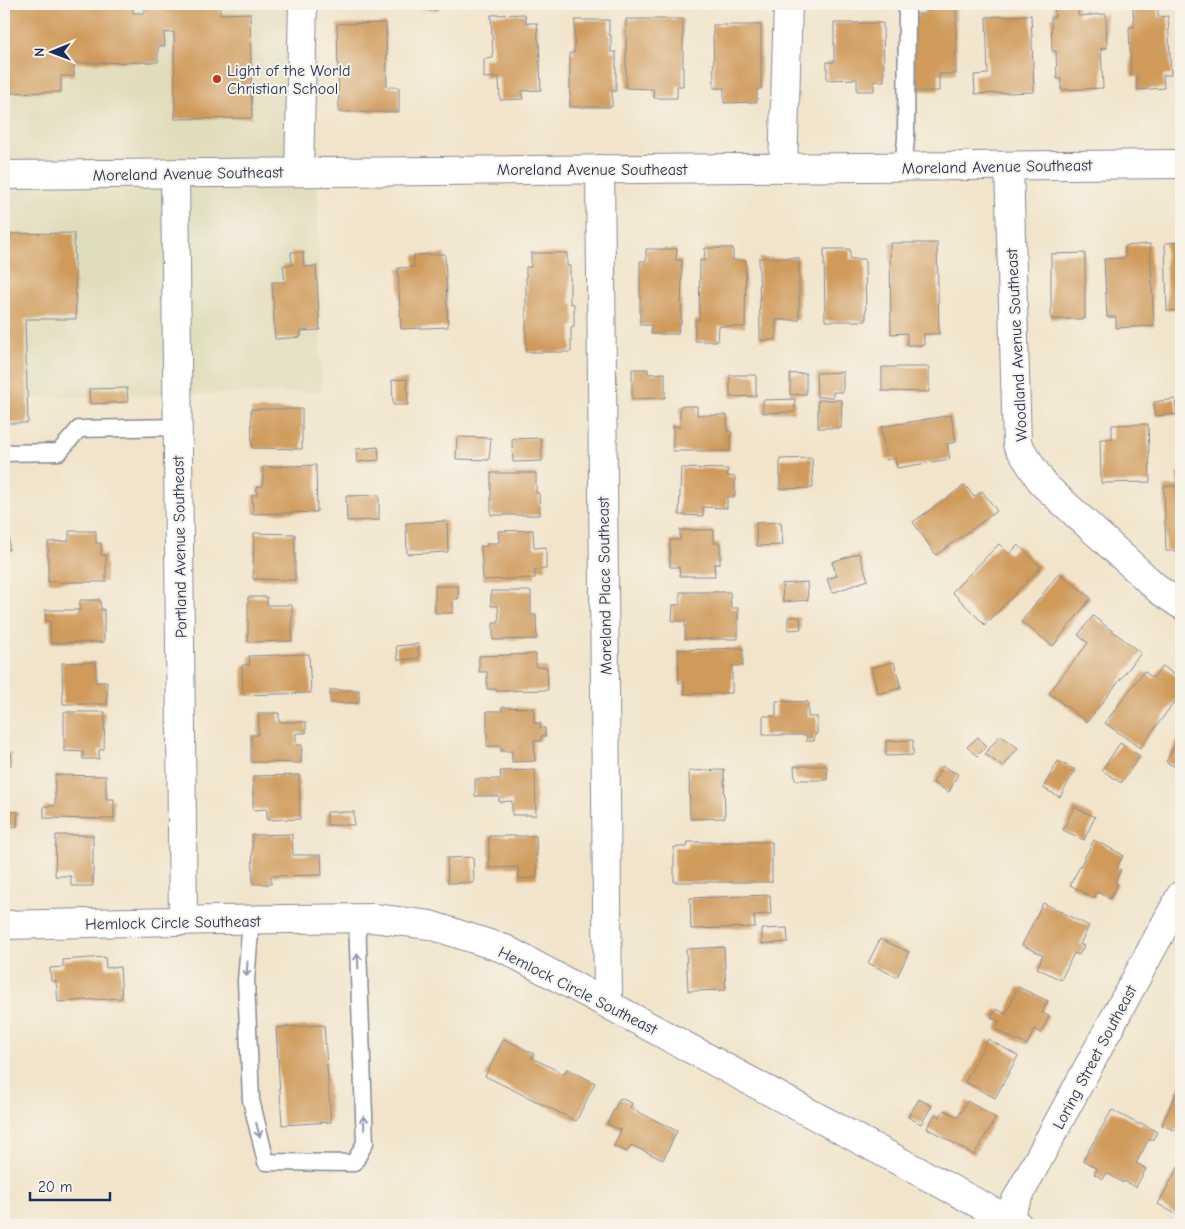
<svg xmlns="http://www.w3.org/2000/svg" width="1185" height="1229" viewBox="0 0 1185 1229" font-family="'Comic Neue',sans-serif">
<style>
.built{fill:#e1dcba}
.building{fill:#cf9a5a}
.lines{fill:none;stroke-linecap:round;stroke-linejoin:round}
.lane-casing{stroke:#868a94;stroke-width:19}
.street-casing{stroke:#868a94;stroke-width:30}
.highway-casing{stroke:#868a94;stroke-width:30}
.lane{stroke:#fff;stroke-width:16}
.street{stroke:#fff;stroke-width:28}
.highway{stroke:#fff;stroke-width:28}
.oneway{stroke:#8d97ae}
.poi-dot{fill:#c8321e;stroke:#f7f3e8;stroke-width:2}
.labels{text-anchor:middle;stroke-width:4;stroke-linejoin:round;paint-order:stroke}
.poi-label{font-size:16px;fill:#1b2f5e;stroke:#f7f3e8;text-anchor:start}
.street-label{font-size:16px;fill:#1b2f5e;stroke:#f7f3e8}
</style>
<rect width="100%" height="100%" fill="#f7f3e8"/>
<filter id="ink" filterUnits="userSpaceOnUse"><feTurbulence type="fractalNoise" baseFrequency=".02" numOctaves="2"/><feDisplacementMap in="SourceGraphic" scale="10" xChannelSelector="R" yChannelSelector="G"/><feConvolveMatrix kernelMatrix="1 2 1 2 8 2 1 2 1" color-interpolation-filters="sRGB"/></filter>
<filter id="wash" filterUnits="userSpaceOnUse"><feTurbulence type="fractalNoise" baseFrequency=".0096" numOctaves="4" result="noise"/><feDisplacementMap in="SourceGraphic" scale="20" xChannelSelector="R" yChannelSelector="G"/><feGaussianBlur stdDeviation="1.12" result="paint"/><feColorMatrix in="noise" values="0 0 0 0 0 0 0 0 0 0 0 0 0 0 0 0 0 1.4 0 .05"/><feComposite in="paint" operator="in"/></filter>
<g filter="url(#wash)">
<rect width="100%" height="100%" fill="#f1e4ca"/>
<path class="built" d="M4 4H315L321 392 4 398Z"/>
<g id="blocks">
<path class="building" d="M4 4H133V13H145V4H156V10L182 9V4H220V14L250 13 252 118 175 119 174 32 164 33 165 46H158V62L74 63V76H61V92L4 93Z
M420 4H438V10L420 9Z
M925 4H956V74H939V91H911L912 14H925Z
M1054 4H1078V16L1106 14 1107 48H1101L1103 88 1061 90V79H1057L1056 51H1052L1051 17H1055Z
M1158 7V17L1168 16 1171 75H1163L1164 88 1137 90V76H1131L1129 27H1134L1133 8Z
M525 14 526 23H537L538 40H539L541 90 522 91 523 99 500 100 499 77 484 78V59L493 58 491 15Z
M1031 15 1034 92 975 94 974 75 988 74 986 17Z
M626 19H683V86H677V98H654L653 89 626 88Z
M575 20H609V35H611V52H616V91H612V107H570V53H574Z
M386 23 387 87H399V112H339L337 24Z
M834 23H883L884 81H874V91H857V79L827 80V62H834Z
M713 25H761V89H757V102L724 103V88H714Z
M74 233 76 319H25L28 423H4V234Z
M1181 242V310L1167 311 1165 243Z
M890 243H937L939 334H924V345H907V333L891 334Z
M1150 244 1154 326 1116 328V317H1107L1104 259 1125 258V246Z
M705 248H733V260H746L745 327 719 326 718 341H695V320H699L700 260 704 261Z
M646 249H677L676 260H682L681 324H679L678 334H651V325H640V261H646Z
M824 249H850V259H865L866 321H825Z
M291 252H303L304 267 316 266 320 330 301 331V337L275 339 272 282H285L283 265H292Z
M531 253H567V266H570V303L574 304V326L571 327V352H526V267H531Z
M1085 253V319H1051V254Z
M445 254 448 327 401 329 398 268 414 267V255Z
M759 258H799V320H776V340H760Z
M882 367H929V392L882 391Z
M632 369H648V374L665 373V398L632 399Z
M843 372V392H833V397H817L816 373Z
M806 373V394L790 395V374Z
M730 375H756V396L730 397Z
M407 379 408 405H393L392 380Z
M127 388 128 402 90 404 89 389Z
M795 399V412L763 413V400Z
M1175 399 1177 414 1155 416 1154 402Z
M818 400H842L841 428H818Z
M680 406H697V415H727V431H731L730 451H673V426L680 427Z
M251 409H302V449L252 448Z
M951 415 956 442 947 444 950 459 897 468 895 458 886 460 881 427Z
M1148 424 1150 482 1101 483 1100 439H1112V425Z
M457 437 491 438 489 460 456 459Z
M541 438 542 461 513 462 512 439Z
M378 447 379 460 357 462 356 449Z
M812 458 813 488 780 489V459Z
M316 465 317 512 253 514 252 495H257V487L263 486V467Z
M681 468 728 469 727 476 735 477V497H727V508L703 507V516L679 515Z
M491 473H536V493H539L540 515H491Z
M1177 473H1181V551H1166L1164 486H1178Z
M965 485 974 497 982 491 997 511 936 555 913 522Z
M379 495V520L347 521 346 496Z
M447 521 448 552 407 554 406 523Z
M781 522 783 545 757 546 756 523Z
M533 530 534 548 546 547V569L535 570V578L483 580 481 546H487V543H499L498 531Z
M680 530H714V543H720V564H714L715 576H680L679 567H670V540H680Z
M69 531H96V543H101V555H106V582H48V542L69 541Z
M4 533H9V550H4Z
M254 533 295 534V580L253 579Z
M999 544 1009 554 1018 545 1041 567 985 625 952 592Z
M859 553 868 580 832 593 827 579 837 576 832 562Z
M1059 573 1091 598 1053 646 1021 622Z
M807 582 808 600 783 602 782 584Z
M435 586H458V599H453V613H435Z
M491 591H531V615H536L537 639 493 640V623H499L498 606H491Z
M680 592H730L731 608H738V639H685V621H672L673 605H680Z
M248 597H267V605H292V641L248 642Z
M80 600H100L101 610 104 609V642L51 643 50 621H46L45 610H80Z
M1093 616 1141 653 1087 722 1049 693 1088 643 1078 635Z
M788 617H800L801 629 788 630Z
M418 644 419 658 398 660 396 646Z
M743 648V666H732V693L684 694V682L679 683 678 650Z
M309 654 311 693 243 695 242 665H250L249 656Z
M536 654V667H547L548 690 496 691V689H487V672H479V656Z
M96 662V682H107V704H63L62 663Z
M894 662 901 688 878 694 871 668Z
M1163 666 1181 680V693L1140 748 1105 723 1144 671 1153 678Z
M330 690H359V703H330Z
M776 701 808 702V717H817V734H815L814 741H806L807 735H763V716H776Z
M502 707 534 708V723H541L540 728H545V736H541V741H534L535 761 512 762V751H501V746H487V711H502Z
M64 712H105L104 749 99 750V759H83V752L64 751Z
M259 713H279V722H306V733H296V745H302L301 763 251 762V735H258Z
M1181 733V770L1166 762Z
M1000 735 1018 748 1003 767 985 754Z
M978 737 987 746 977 756 967 747Z
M913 740V755L886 756V741Z
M1120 743 1140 756 1121 783 1102 770Z
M4 753H11V765L4 766Z
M1058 761 1075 770 1060 797 1043 788Z
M794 766H827V780H795Z
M942 766 958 774 949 792 933 783Z
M535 770 536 815H512V801L499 802V796H475V779H501L500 771Z
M724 770 725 818 690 819 689 771Z
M55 775 106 776V799H114V819L44 818V806H55Z
M299 775 300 819 267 820V809L253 810V776Z
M1074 807 1095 817 1084 840 1063 830Z
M4 811 18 812 17 827 4 826Z
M327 812H354V825H327Z
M292 834 293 855H321L322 875 271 876V884H253L252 835Z
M56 835H93V886H71V876H55Z
M489 836H536L537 878 519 879 518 867 489 868Z
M1094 840 1123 855 1117 868 1121 870 1115 882 1118 884 1110 899 1097 892 1094 898 1070 885Z
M688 842H772V882H674V847H687Z
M473 857 474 883H448L447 858Z
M770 895 771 914 754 915 755 927 691 929 690 898Z
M1043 903 1089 926 1080 944 1084 946 1079 955 1074 953 1061 980 1037 968 1043 955 1022 945Z
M787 928 788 942 762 944V929Z
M880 939 909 952 897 977 868 963Z
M724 947 726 990 688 991 686 949Z
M105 957 106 968 120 967 122 998 58 1002 56 981H51L50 968 63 967V960Z
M1018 987 1048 1001 1042 1013 1049 1016 1041 1033 1035 1029 1027 1045 996 1030 999 1021 991 1018 996 1009 1006 1014Z
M324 1025 331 1122 282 1125 276 1028Z
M504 1039 534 1054 532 1058 564 1074 567 1069 595 1083 576 1121 485 1076Z
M988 1039 1018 1056 995 1098 965 1082Z
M1181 1082V1133L1162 1125Z
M620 1098 632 1103 630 1108 677 1131 663 1160 631 1145 627 1152 614 1146 621 1130 607 1124Z
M919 1099 932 1106 921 1124 908 1117Z
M967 1101 996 1118 974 1155 927 1128 935 1114 940 1117 944 1110 958 1117Z
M1112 1110 1140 1125 1141 1123 1157 1132 1152 1141 1149 1139 1136 1163 1146 1169 1136 1187 1124 1181 1123 1183 1107 1173 1103 1179 1094 1174 1097 1169 1083 1160Z
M1181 1162V1217L1158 1204Z"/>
</g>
</g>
<g filter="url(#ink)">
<use href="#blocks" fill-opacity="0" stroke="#868a94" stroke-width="1"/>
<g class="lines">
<defs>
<path id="lane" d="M903 167 906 139 907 4
M4 453 59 452 79 429 177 427
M251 920 246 981 251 1100 266 1162 354 1163 365 1143 357 919"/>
<path id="street" d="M1009 166 1017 444 1043 484 1159 590 1181 605
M783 168 788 4
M600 169 608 1004
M299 172 303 4
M175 173 183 921
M4 925 217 920 373 918 430 925 505 949 1018 1225
M1006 1219 1181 895"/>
<path id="highway" d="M4 175 1181 164"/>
</defs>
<use href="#lane" class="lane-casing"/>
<use href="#street" class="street-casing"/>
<use href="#highway" class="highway-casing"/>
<use href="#lane" class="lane"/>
<use href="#street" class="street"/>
<use href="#highway" class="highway"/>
</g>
<defs><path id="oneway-shaft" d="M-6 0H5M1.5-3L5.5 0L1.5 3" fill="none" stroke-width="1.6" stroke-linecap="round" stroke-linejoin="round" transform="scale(1.25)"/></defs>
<g class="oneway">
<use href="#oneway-shaft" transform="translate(358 961) rotate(-93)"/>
<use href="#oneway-shaft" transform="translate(247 969) rotate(94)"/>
<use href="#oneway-shaft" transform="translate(364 1123) rotate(-92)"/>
<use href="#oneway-shaft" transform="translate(258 1130) rotate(76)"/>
</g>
</g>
<circle class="poi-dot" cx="217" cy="79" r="5"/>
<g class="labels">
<g class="poi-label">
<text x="227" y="76">Light of the World<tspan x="227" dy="18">Christian School</tspan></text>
</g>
<g class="street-label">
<text transform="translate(997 166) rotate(-1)" y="6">Moreland Avenue Southeast</text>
<text x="592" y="175">Moreland Avenue Southeast</text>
<text transform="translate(188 173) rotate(-1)" y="6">Moreland Avenue Southeast</text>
<text transform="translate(1016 345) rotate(-93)" y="6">Woodland Avenue Southeast</text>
<text transform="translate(179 547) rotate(-91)" y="6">Portland Avenue Southeast</text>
<text transform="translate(604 586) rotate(-91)" y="6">Moreland Place Southeast</text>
<text transform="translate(173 922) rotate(-1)" y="6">Hemlock Circle Southeast</text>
<text transform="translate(578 990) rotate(27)" y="6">Hemlock Circle Southeast</text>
<text transform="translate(1094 1057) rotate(-62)" y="6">Loring Street Southeast</text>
</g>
</g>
<rect width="1185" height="1229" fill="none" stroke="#f7f3e8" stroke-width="20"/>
<g transform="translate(52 52) rotate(269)" stroke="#f7f3e8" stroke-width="4" paint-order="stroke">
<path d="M0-4L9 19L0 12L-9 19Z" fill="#1b2f5e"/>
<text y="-8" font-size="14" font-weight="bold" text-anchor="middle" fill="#1b2f5e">N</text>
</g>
<path d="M30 1192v8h80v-8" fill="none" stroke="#1b2f5e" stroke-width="2.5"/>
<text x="38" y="1192" font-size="15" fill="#1b2f5e" stroke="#f7f3e8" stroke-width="4" paint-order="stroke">20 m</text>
</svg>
